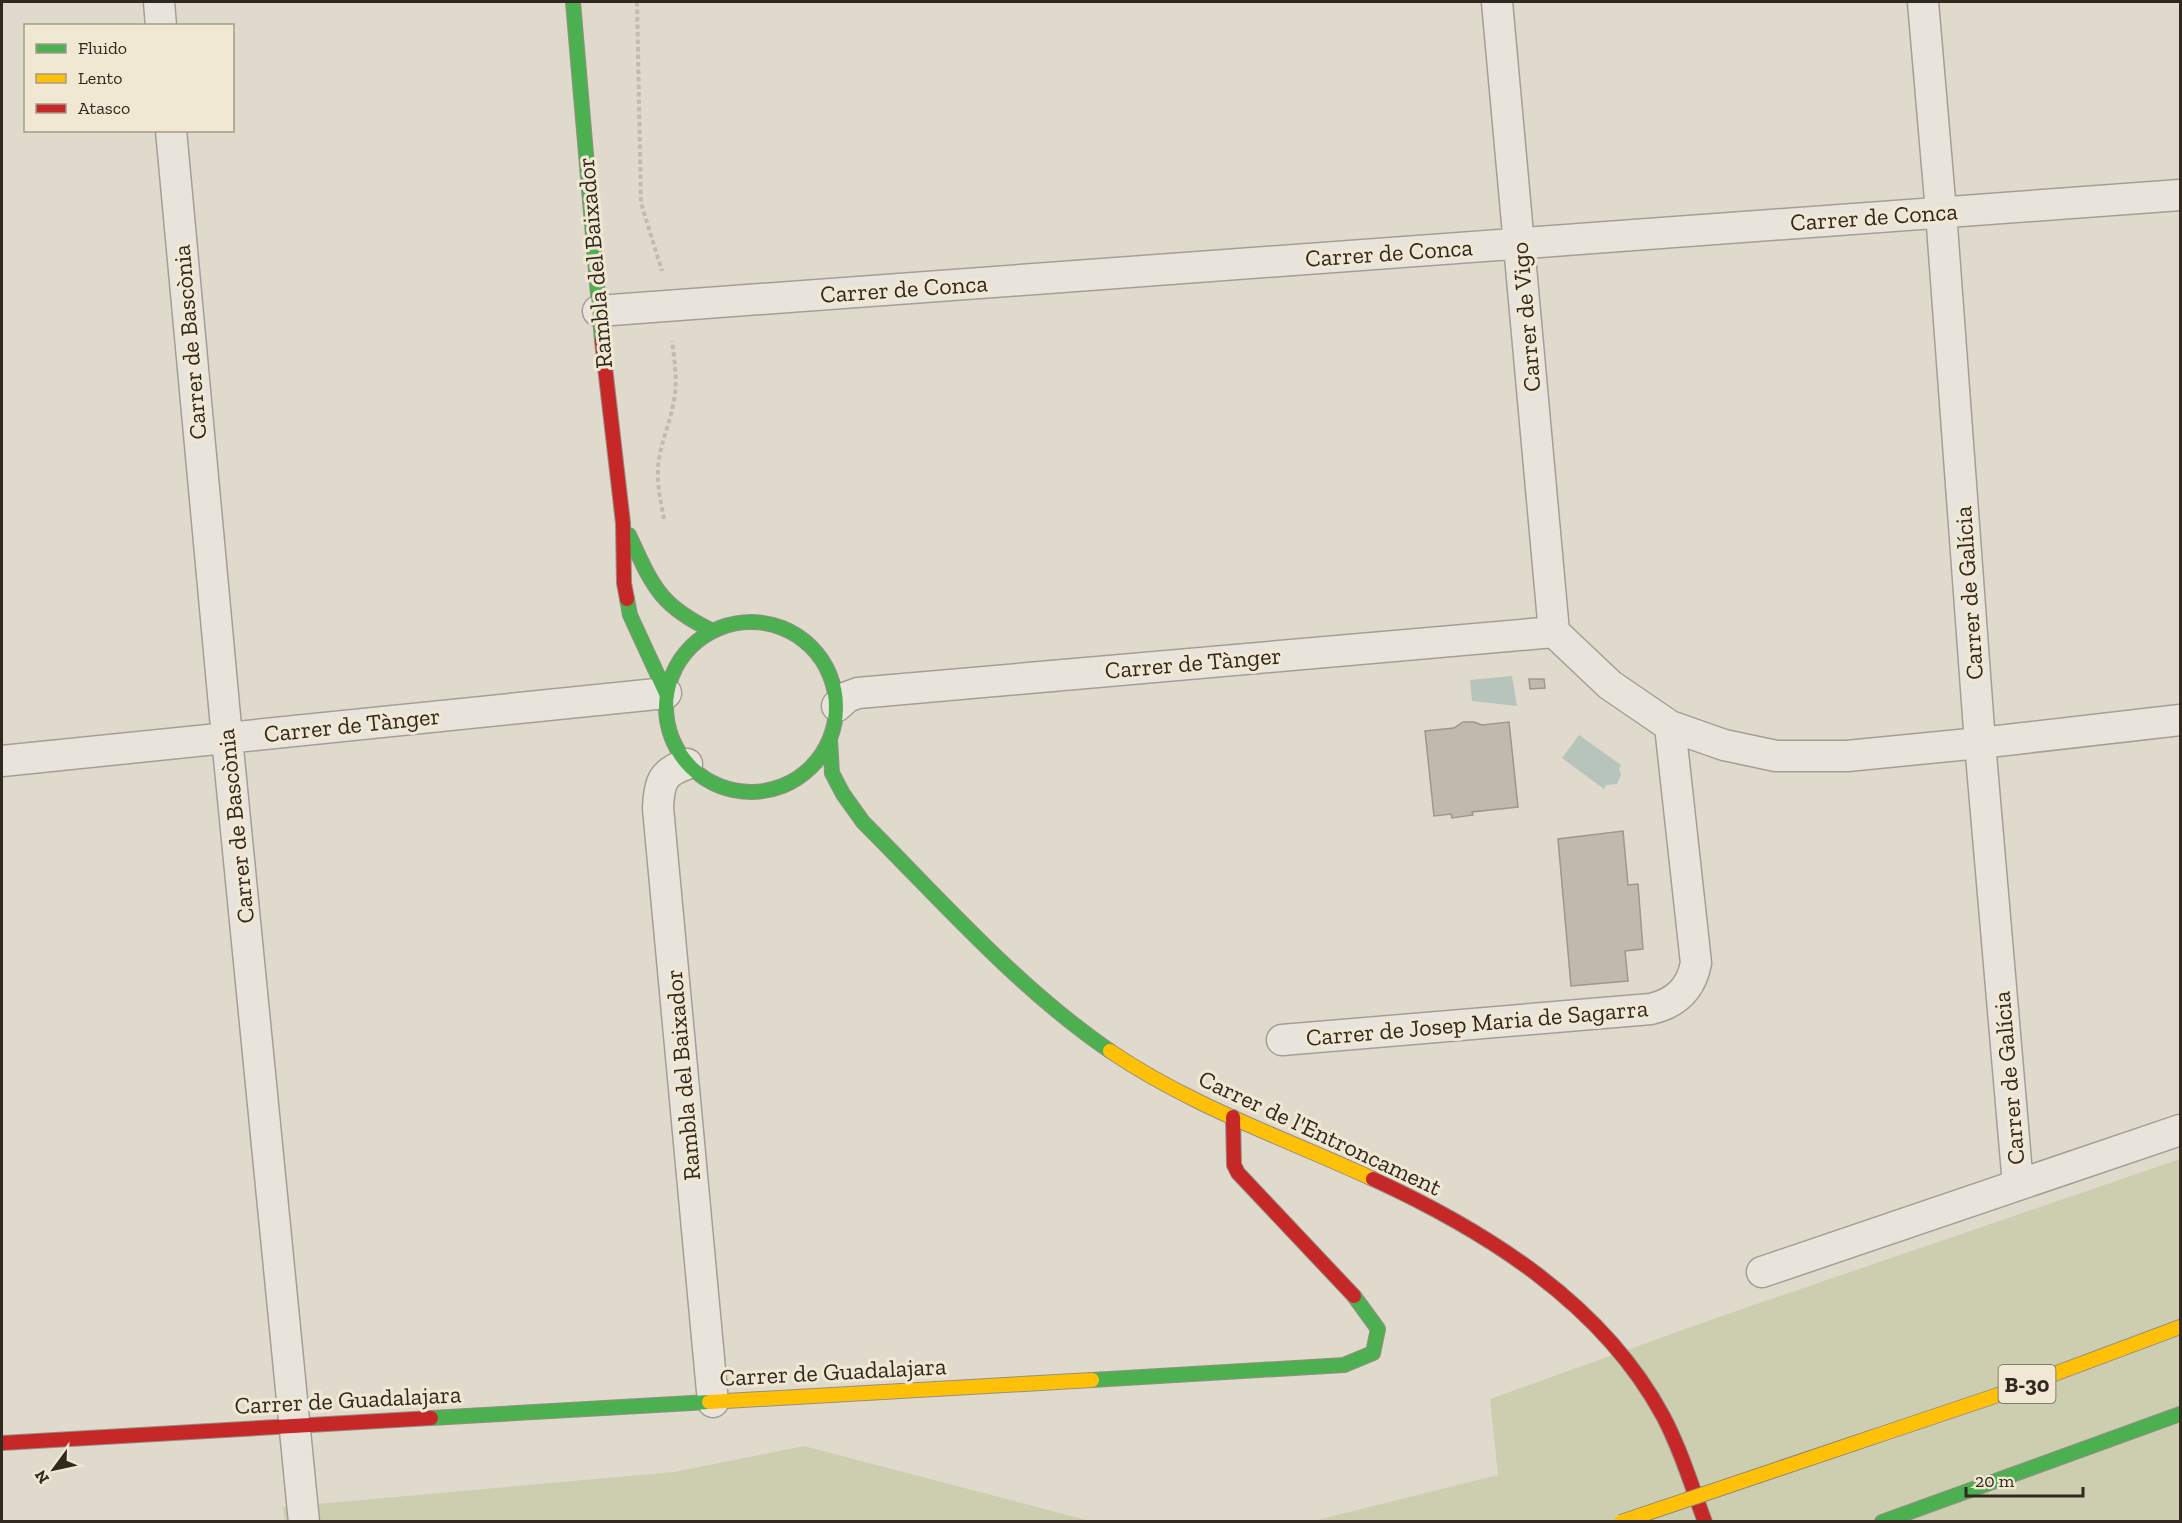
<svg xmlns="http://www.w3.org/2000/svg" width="2182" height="1523" viewBox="0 0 2182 1523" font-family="'Zilla Slab',serif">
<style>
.green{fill:#cdceb0}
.water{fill:#b6c4bc}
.building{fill:#c2b9ad;stroke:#9f968c;stroke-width:1.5}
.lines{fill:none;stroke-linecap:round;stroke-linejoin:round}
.street-casing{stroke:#a49f95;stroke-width:33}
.fast-casing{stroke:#948f85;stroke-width:16}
.slow-casing{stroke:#948f85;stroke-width:16}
.jam-casing{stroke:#948f85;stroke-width:16}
.path{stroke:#c0bbb3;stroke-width:4;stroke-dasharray:4.5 3;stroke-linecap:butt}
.street{stroke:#e8e4dc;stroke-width:30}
.fast{stroke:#4caf50;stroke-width:14}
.slow{stroke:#ffc107;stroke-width:14}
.jam{stroke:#c62828;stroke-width:14}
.slow-bridge-casing{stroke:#8a857c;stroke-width:16;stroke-linecap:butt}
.slow-bridge{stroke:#ffc107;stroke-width:14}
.labels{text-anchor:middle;stroke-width:6;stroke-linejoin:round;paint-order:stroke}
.shield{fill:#f0e8d2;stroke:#6a6255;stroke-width:1.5}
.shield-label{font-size:22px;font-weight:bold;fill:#31281f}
.street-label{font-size:24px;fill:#31281f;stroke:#f0e8d2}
</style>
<rect width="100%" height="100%" fill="#dfdacc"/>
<path class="green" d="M2180 1159V1521L1309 1522 1498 1475 1490 1399 1716 1318Z
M804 1446 1090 1521 285 1522 283 1507 674 1472Z"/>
<path class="water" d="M1512 676 1517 706 1472 701 1470 680Z
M1579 735 1621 765 1619 768 1621 775 1617 784 1606 785 1604 789 1562 758Z"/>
<path class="building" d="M1529 679H1544L1545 688 1530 689Z
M1463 722H1474L1482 725 1509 722 1518 807 1472 812 1473 815 1452 818 1451 814 1434 816 1425 731 1454 728Z
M1623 831 1628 885 1638 884 1643 949 1625 951 1628 981 1571 986 1558 839Z"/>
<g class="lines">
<defs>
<path id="street" d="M159 2 161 26
M1497 2 1554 632
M1923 2 1941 212 1980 743 2018 1185
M171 130 227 738 304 1522
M598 311 2180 195
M1554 632 1610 685 1670 726 1724 745 1776 756H1847L1980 743 2180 720
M837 706 847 697 858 693 1554 632
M2 761 666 693
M687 764C662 772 659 783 658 808L713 1402
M1282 1040 1651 1009C1676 1003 1691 989 1696 963L1670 726
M1762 1272 2180 1130"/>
<path id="fast" d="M573 2 602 341
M629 535C653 587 660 606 713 631
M627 599 630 615 666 693
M666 707a85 85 0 1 1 170 0a85 85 0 1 1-170 0Z
M830 739 832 773 843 794 863 822C942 901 1018 988 1110 1051
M1092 1380 1344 1365 1373 1353 1378 1329 1354 1296
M431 1418 709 1402
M1882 1522 2180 1414"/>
<path id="slow" d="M1110 1051C1191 1106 1284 1138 1373 1179
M709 1402 1092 1380
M1873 1437 1998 1395 2180 1327"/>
<path id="jam" d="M602 341 623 523 624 583 627 599
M1233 1117 1234 1165 1238 1173 1354 1296
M1373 1179C1486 1231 1602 1303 1663 1416 1681 1450 1692 1487 1705 1522
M2 1443 431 1418"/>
</defs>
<use href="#street" class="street-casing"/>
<use href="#fast" class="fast-casing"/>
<use href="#slow" class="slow-casing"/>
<use href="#jam" class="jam-casing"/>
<path class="path" d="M637 2 641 203 662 271
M664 519C661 502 657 486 658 469 659 446 669 427 673 405 678 384 675 363 672 341"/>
<use href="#street" class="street"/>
<use href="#fast" class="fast"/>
<use href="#slow" class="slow"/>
<use href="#jam" class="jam"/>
<defs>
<path id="slow-bridge" d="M1621 1522 1873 1437"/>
</defs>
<use href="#slow-bridge" class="slow-bridge-casing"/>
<use href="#slow-bridge" class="slow-bridge"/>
</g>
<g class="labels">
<rect class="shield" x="1998.5" y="1365" width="57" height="38" rx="4.5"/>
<g class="shield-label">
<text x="2027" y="1392">B-30</text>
</g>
<g class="street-label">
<text transform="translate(1874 217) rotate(-4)" y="8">Carrer de Conca</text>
<text transform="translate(1389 253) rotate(-4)" y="8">Carrer de Conca</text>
<text transform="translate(595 263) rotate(-95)" y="8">Rambla del Baixador</text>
<text transform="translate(904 289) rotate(-4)" y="8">Carrer de Conca</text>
<text transform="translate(1526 317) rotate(-95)" y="8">Carrer de Vigo</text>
<text transform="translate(190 342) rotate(-95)" y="8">Carrer de Bascònia</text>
<text transform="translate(1969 593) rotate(-94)" y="8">Carrer de Galícia</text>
<text transform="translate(1193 663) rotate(-5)" y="8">Carrer de Tànger</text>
<text transform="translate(352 725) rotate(-6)" y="8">Carrer de Tànger</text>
<text transform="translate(236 826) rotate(-96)" y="8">Carrer de Bascònia</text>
<text transform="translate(1477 1023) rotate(-5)" y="8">Carrer de Josep Maria de Sagarra</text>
<text transform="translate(683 1075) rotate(-95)" y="8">Rambla del Baixador</text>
<text transform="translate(2009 1078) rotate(-95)" y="8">Carrer de Galícia</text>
<text transform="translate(1320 1133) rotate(25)" y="8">Carrer de l'Entroncament</text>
<text transform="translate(833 1372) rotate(-3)" y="8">Carrer de Guadalajara</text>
<text transform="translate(348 1400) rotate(-3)" y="8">Carrer de Guadalajara</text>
</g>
</g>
<rect width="2182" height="1523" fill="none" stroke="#31281f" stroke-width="6"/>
<rect x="24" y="24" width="210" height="108" fill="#f0e8d2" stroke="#a49b8a" stroke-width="1.5"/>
<rect x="36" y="44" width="30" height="9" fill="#4caf50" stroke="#a49b8a" stroke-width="1.5"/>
<text x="78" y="54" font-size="18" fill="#31281f">Fluido</text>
<rect x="36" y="74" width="30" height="9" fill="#ffc107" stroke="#a49b8a" stroke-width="1.5"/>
<text x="78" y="84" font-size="18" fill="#31281f">Lento</text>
<rect x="36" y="104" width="30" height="9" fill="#c62828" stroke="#a49b8a" stroke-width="1.5"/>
<text x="78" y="114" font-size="18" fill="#31281f">Atasco</text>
<g transform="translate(54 1469) rotate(237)" stroke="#f0e8d2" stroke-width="4.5" paint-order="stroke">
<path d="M0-4.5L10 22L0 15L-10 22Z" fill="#31281f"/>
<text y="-9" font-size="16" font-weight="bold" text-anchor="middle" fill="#31281f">N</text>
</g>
<path d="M1966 1487v9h117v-9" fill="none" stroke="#31281f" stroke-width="3"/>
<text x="1975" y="1487" font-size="18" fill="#31281f" stroke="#f0e8d2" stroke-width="4.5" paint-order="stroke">20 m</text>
</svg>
